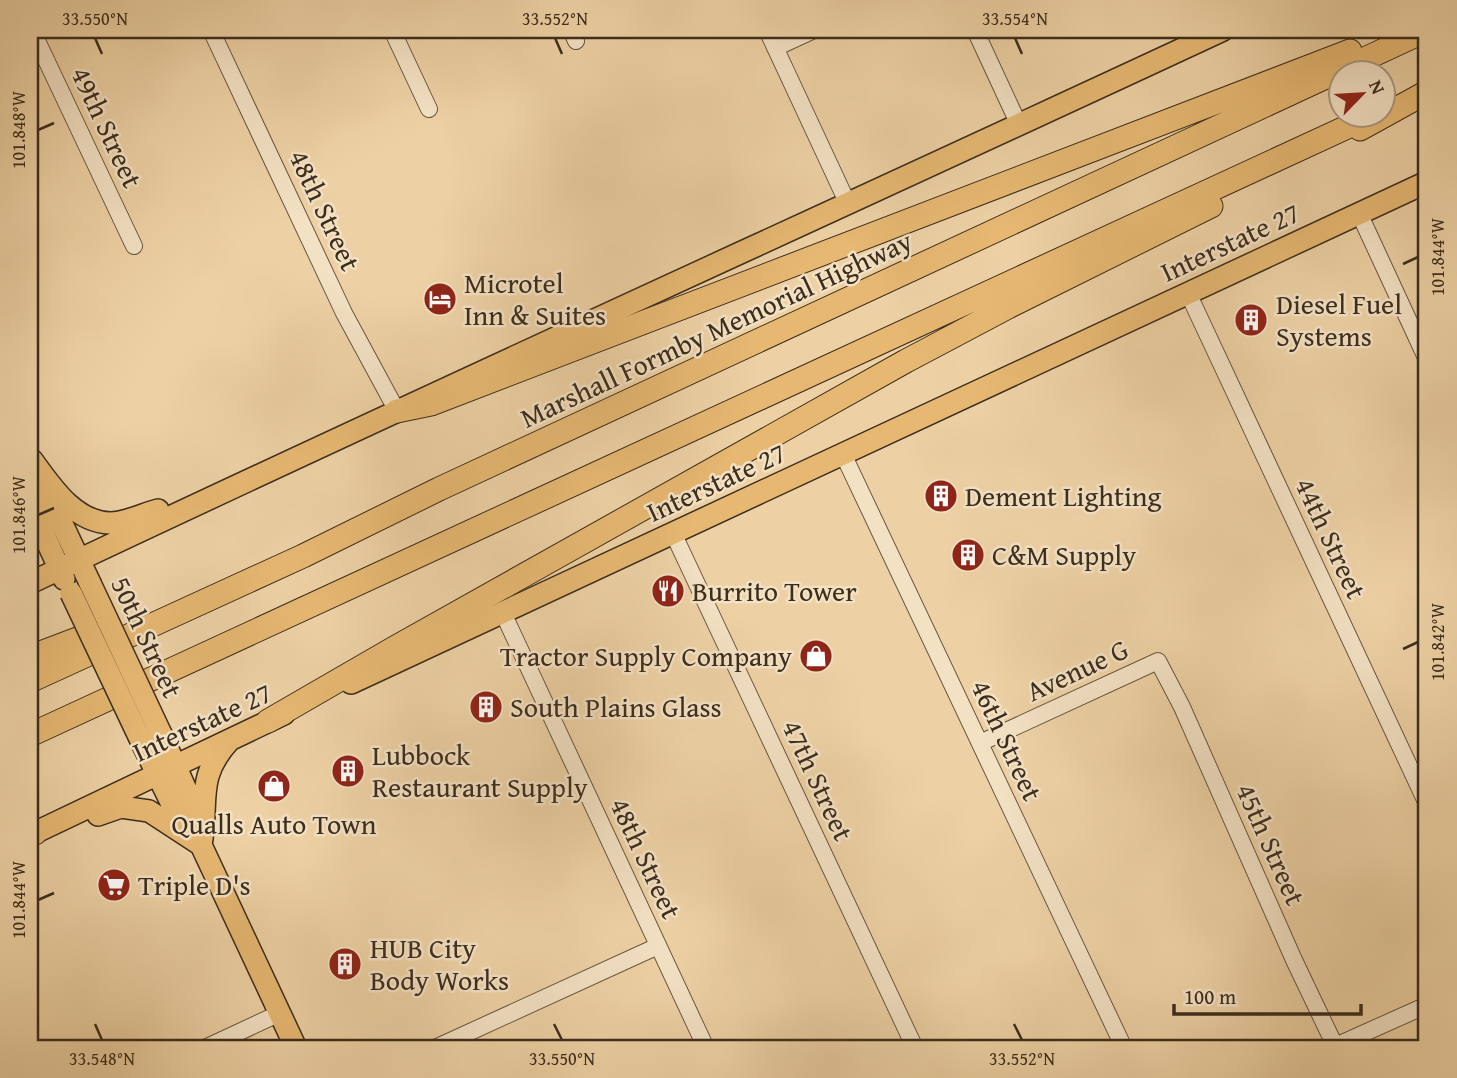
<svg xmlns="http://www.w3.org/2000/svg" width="1457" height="1078" viewBox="0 0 1457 1078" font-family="'Gentium Book Plus',serif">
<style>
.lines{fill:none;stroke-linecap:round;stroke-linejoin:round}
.minor-casing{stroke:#68563f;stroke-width:18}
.major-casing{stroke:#3c2d1d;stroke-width:24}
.highway-casing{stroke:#3c2d1d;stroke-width:25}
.minor{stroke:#f3e1c4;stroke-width:16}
.major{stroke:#e6b872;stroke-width:21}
.highway{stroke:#e6b872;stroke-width:23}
.major-bridge-casing{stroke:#3c2d1d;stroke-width:24;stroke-linecap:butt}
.major-bridge{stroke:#e6b872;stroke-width:21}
.ticks{fill:none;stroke:#3c2d1d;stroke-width:2.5}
.labels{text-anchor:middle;stroke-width:5;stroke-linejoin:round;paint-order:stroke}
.street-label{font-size:28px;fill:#3c2d1d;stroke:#f3e1c4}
.poi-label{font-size:28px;fill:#3c2d1d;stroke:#f3e1c4;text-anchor:start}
.neatline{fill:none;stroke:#3c2d1d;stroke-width:2.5}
.ticks-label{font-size:18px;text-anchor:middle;fill:#3c2d1d}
</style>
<rect width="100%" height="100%" fill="#edd1a4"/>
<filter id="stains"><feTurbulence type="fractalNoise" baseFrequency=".00286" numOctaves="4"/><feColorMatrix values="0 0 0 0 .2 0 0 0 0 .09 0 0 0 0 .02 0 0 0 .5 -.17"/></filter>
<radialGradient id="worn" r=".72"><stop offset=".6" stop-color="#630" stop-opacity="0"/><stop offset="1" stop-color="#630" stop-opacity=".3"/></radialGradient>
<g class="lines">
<defs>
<path id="minor" d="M32 30 134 246
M211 30 344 313 397 411
M392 30 429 109
M571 30 576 41
M767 30 848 204
M975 30 1019 125
M1183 30 1190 45
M775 48 814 30
M1359 213 1427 360
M1188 293 1427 804
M843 454 1124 1048
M673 533 915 1048
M503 613 706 1048
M980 743 1158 661 1182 707 1294 960 1336 1048
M205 1048 280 1013
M435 1048 658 946
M1331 1048 1427 1005"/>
<path id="major" d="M32 460C51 486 74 522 110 523 126 523 143 514 158 510
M46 490 90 583
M30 504 64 579
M30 583C426 395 826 215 1223 30
M351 683 1427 182
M162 736 200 821
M143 745 186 833
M98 815 121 807 149 811 201 845 296 1048
M30 835 284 714
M201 845C209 802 195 778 229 741"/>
<path id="highway" d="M1360 129 1427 92
M397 411 431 404 1350 51
M30 657 109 627
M30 681 303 556 439 489 1427 30
M268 721 396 647 906 361 1008 307 1211 206
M30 735 1371 116
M30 834 35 833"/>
</defs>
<use href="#minor" class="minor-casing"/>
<use href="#major" class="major-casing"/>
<use href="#highway" class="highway-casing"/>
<use href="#minor" class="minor"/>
<use href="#major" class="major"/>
<use href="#highway" class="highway"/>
<defs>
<path id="major-bridge" d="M90 583 162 736
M71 593 143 745"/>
</defs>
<use href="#major-bridge" class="major-bridge-casing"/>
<use href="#major-bridge" class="major-bridge"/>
</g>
<path class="ticks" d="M95 38 102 54M555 38 562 54M1015 38 1022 54M38 130 54 123M1403 264 1418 257M38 515 54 508M1403 649 1418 642M38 900 54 893M95 1024 102 1040M554 1024 562 1040M1014 1024 1022 1040"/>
<defs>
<symbol id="hotel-disc" viewBox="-11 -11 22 22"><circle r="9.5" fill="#8f2418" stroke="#f3e1c4"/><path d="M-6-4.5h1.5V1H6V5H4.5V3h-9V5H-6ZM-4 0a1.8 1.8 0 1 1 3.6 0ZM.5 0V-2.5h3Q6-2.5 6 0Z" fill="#fff"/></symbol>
<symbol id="building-disc" viewBox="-11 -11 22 22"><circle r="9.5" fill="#8f2418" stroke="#f3e1c4"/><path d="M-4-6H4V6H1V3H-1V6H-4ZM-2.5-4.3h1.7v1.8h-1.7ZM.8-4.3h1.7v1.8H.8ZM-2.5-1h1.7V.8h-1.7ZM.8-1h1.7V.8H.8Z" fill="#fff"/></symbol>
<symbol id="restaurant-disc" viewBox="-11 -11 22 22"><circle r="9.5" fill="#8f2418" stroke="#f3e1c4"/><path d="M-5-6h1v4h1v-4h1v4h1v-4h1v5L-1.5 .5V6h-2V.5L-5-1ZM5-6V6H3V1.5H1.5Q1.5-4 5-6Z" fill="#fff"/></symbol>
<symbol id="shop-disc" viewBox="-11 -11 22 22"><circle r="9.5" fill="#8f2418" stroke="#f3e1c4"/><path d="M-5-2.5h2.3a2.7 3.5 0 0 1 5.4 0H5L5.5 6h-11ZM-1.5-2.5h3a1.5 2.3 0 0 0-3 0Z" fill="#fff"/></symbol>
<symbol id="supermarket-disc" viewBox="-11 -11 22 22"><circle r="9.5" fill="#8f2418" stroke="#f3e1c4"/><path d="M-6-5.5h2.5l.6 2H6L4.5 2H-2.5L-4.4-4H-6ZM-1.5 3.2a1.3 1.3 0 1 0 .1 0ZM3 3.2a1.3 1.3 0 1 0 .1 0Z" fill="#fff"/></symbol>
</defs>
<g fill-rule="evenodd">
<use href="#hotel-disc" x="421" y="280" width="38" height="38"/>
<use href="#building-disc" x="1232" y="301" width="38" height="38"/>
<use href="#building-disc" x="922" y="477" width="38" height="38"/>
<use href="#building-disc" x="949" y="536" width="38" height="38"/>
<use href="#restaurant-disc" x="649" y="572" width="38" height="38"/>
<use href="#shop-disc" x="797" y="637" width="38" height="38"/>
<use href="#building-disc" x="467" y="688" width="38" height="38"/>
<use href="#building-disc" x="329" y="752" width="38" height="38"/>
<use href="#shop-disc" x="255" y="767" width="38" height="38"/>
<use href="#supermarket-disc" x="95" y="866" width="38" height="38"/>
<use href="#building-disc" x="326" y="945" width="38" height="38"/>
</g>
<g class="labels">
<g class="street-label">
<text transform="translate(107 127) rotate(65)" y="10">49th Street</text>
<text transform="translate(325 210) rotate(65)" y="10">48th Street</text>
<text transform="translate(1230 242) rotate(-25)" y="10">Interstate 27</text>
<text transform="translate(716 329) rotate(-25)" y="10">Marshall Formby Memorial Highway</text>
<text transform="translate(716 482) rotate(-25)" y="10">Interstate 27</text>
<text transform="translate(1331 538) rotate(65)" y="10">44th Street</text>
<text transform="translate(147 637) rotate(65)" y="10">50th Street</text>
<text transform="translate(1077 670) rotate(-25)" y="10">Avenue G</text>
<text transform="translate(202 722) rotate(-25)" y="10">Interstate 27</text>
<text transform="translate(1007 740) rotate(65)" y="10">46th Street</text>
<text transform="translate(818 780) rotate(65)" y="10">47th Street</text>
<text transform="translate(1271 844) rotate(66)" y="10">45th Street</text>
<text transform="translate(646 858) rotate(65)" y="10">48th Street</text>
</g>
<g class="poi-label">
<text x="464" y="293">Microtel<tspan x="464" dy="32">Inn &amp; Suites</tspan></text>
<text x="1276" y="314">Diesel Fuel<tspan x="1276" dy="32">Systems</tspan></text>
<text x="965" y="506">Dement Lighting</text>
<text x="992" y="565">C&amp;M Supply</text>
<text x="692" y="601">Burrito Tower</text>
<text x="792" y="666" text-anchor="end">Tractor Supply Company</text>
<text x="510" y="717">South Plains Glass</text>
<text x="372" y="765">Lubbock<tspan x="372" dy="32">Restaurant Supply</tspan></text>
<text x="274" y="834" text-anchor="middle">Qualls Auto Town</text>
<text x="138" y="895">Triple D's</text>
<text x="370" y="958">HUB City<tspan x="370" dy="32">Body Works</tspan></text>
</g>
</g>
<rect width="1457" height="1078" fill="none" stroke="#edd1a4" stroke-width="77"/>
<g transform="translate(1362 94) rotate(65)"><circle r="33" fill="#f3e1c4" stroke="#aa9981" stroke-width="2"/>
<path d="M0-5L12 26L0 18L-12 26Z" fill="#8f2418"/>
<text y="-10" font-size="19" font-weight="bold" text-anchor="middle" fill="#3c2d1d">N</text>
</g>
<path d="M1174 1004v10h187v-10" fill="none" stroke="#3c2d1d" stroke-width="3.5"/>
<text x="1184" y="1004" font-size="21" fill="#3c2d1d" stroke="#f3e1c4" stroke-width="5" paint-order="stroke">100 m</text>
<rect x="38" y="38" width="1380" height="1002" class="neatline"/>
<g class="ticks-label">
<text x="95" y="25">33.550°N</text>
<text x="555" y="25">33.552°N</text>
<text x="1015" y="25">33.554°N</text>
<text transform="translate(19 130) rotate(-90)" y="6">101.848°W</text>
<text transform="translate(1438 257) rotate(-90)" y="6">101.844°W</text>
<text transform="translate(19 515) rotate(-90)" y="6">101.846°W</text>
<text transform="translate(1438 642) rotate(-90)" y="6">101.842°W</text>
<text transform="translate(19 900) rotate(-90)" y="6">101.844°W</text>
<text x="102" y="1065">33.548°N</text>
<text x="562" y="1065">33.550°N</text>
<text x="1022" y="1065">33.552°N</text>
</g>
<rect width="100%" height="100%" filter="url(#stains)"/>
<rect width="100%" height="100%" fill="url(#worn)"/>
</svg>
